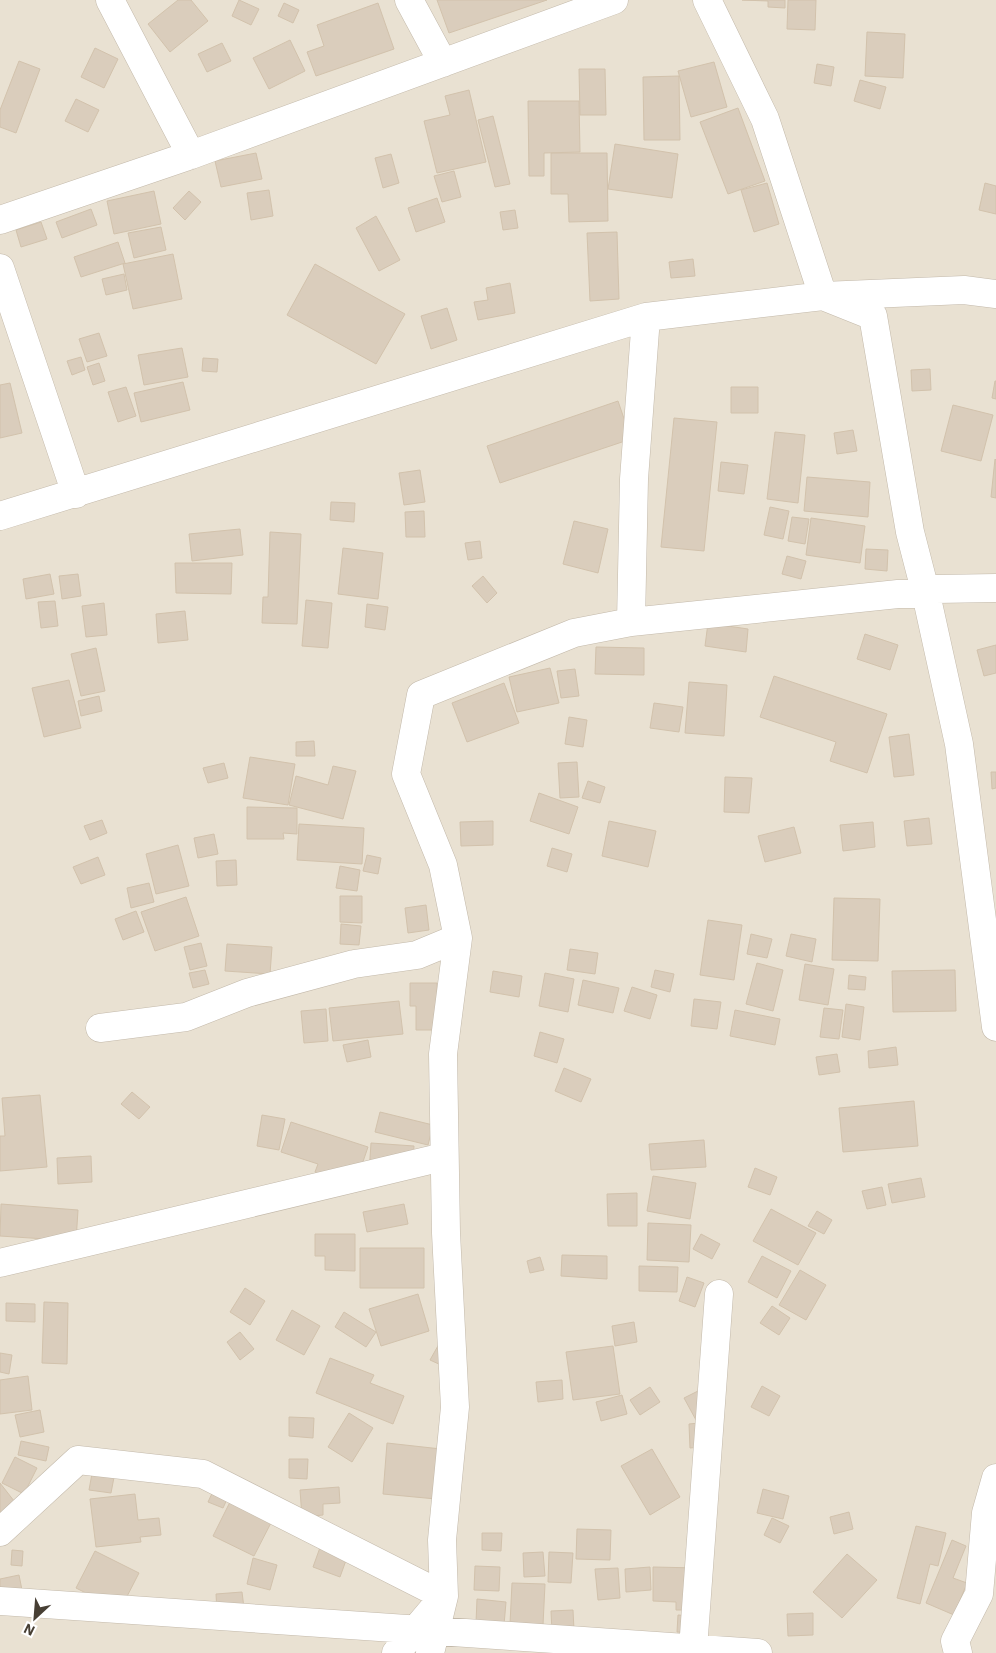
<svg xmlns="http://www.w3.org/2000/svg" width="996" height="1653" viewBox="0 0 996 1653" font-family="'IBM Plex Sans',sans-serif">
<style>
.residential{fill:#e9e1d2}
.building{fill:#dacdbc;stroke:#d2c2ac}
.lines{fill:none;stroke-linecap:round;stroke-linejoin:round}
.minor-casing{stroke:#c3b9aa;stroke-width:29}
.minor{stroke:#fff;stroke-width:28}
</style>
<rect width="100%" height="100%" fill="#f4efe5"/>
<path class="residential" d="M0 0H996V1653H0Z"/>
<path class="building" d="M178 0H191L208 21 170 52 148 24Z
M239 0 259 9 251 25 232 16Z
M437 0H547L449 33Z
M742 0H785V8L768 7V1Z
M788 0H816L815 30 787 29Z
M284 3 299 10 293 23 278 16Z
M378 3 394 49 316 76 307 52 324 46 317 25Z
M867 32 905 34 903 78 865 76Z
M290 40 305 71 269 89 253 58Z
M222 43 231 61 207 72 198 54Z
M95 48 118 59 104 88 81 77Z
M19 61 40 69 16 133 0 127V110Z
M714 62 727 107 691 117 678 71Z
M817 64 834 67 831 86 814 83Z
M579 69H605L606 115H580Z
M679 76 680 140H644L643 77Z
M860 80 886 87 880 109 854 101Z
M469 90 486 162 437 173 424 121 450 115 445 96Z
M76 99 99 110 88 132 65 121Z
M528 101H579L580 152 544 153V176H529Z
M738 108 765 181 728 194 700 122Z
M493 116 510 184 495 187 478 120Z
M615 144 678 154 672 198 608 189Z
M256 153 262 179 221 187 215 161Z
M551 153H607L608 221 569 222 568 194H551Z
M391 154 399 183 383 188 375 158Z
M454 171 461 197 442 202 434 176Z
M767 183 779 224 754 232 741 190Z
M985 183 996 186V214L979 210Z
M269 190 273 216 251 220 247 193Z
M154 191 161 224 114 234 107 201Z
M189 191 201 202 185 220 173 208Z
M437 198 445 222 416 232 408 208Z
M91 209 97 225 62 238 56 222Z
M515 210 518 228 503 230 500 212Z
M376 216 400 260 379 271 356 228Z
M41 222 47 239 21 247 16 230Z
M161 227 166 250 134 258 128 233Z
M617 232 619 299 590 301 587 233Z
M118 242 125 263 81 277 74 257Z
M173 254 182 299 133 309 123 264Z
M693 259 695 276 671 278 669 262Z
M315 264 405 314 376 364 287 315Z
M124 274 127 290 106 295 102 279Z
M510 283 515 313 478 320 474 302 488 300 486 288Z
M447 308 457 340 431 349 421 316Z
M99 333 107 356 87 362 79 339Z
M182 348 188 377 144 385 138 355Z
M81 357 85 370 72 375 67 361Z
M203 358 218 359 217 372 202 371Z
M99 363 105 381 93 385 87 367Z
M930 369 931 390 912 391 911 370Z
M995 381H996V399L992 398Z
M183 382 190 410 141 422 134 393Z
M10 383 22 433 0 438V385Z
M126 387 136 416 118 422 108 392Z
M731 387H758V413H731Z
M618 401 631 439 500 483 487 446Z
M953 405 993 415 981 461 941 451Z
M674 418 717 422 704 551 661 547Z
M853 430 857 451 837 454 834 433Z
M775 432 805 435 798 503 767 499Z
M995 459 996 460V498L991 497Z
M721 462 748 465 744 494 718 491Z
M420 470 425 502 404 505 399 473Z
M807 477 870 482 868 517 804 511Z
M331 502 355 503 354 522 330 520Z
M770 507 789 511 783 539 764 535Z
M424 511 425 537H406L405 512Z
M792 517 809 519 805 544 788 541Z
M811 518 865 526 860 563 806 555Z
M574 521 608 529 598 573 563 564Z
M240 529 243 555 192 561 189 534Z
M270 532 301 534 297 624 262 623 263 597H268Z
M480 541 482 558 468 560 465 543Z
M343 548 383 553 378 599 338 594Z
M866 549 888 550 887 571 865 569Z
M787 556 806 561 801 579 782 574Z
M175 563H232L231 594 176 593Z
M50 574 54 594 26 599 23 579Z
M78 574 81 596 62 599 59 576Z
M483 576 497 593 487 603 472 586Z
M306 600 332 603 328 648 302 646Z
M55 601 58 626 41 628 38 602Z
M104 603 107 635 86 637 82 606Z
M367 604 388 607 385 630 365 627Z
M185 611 188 640 158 643 156 614Z
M708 623 748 629 746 652 705 646Z
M865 634 898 645 890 670 857 659Z
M996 645V673L984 676 977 650Z
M596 647 644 648V675L595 674Z
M96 648 105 691 81 696 71 654Z
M550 668 559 703 517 712 509 677Z
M575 669 579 696 561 698 557 671Z
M774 676 887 714 867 773 830 761 836 742 760 717Z
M69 680 81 728 44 737 32 688Z
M689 682 727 685 724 736 685 733Z
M504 683 519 723 467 742 452 703Z
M99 696 102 711 81 716 78 701Z
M654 703 683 707 679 732 650 728Z
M569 717 587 720 583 747 565 744Z
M909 734 914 775 894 777 889 737Z
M314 741 315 756H296V742Z
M250 757 295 764 288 805 243 798Z
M577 762 579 797 560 798 558 763Z
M224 763 228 778 208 783 203 768Z
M333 766 356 771 343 819 289 805 296 776 328 785Z
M991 772H996V788L992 789Z
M725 777 752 778 749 813 724 812Z
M588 781 605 787 600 803 582 798Z
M539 793 578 807 569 834 530 821Z
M247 807 297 808V834L283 833 284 839H247Z
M929 818 932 844 907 846 904 821Z
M102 820 107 833 90 840 84 826Z
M493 821V845L461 846 460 822Z
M609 821 656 831 648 867 602 856Z
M873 822 875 847 843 851 840 825Z
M299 824 364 828 362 864 297 860Z
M794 827 801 853 765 862 758 836Z
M214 834 218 854 198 858 194 838Z
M178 845 189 886 156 894 146 854Z
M552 848 572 854 567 872 547 866Z
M367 855 381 858 378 874 363 871Z
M98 857 105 875 81 884 73 867Z
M236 860 237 885 217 886 216 861Z
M340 866 360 870 357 891 336 888Z
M149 883 154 902 131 908 127 888Z
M340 896H362V923L340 922Z
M186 897 199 936 155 951 141 912Z
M834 898 880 899 878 961 832 960Z
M426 905 429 930 408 933 405 908Z
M136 911 144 932 123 940 115 919Z
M708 920 742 925 734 980 700 975Z
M341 924 361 926 359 945 340 944Z
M751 934 772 939 767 958 747 954Z
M791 934 816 939 812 962 786 956Z
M201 943 207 966 190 970 184 947Z
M227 944 272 947 270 974 225 971Z
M570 949 598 953 595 974 567 970Z
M757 963 783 970 773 1011 746 1004Z
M805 964 834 969 828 1005 799 1000Z
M205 970 209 984 193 988 189 973Z
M655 970 674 974 670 992 651 987Z
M955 970 956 1011 893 1012 892 971Z
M493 971 522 976 519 997 490 992Z
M545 973 574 979 568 1012 539 1006Z
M849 975 866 977 865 990 848 989Z
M583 980 619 988 613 1013 578 1005Z
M410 983H437L438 1030H416V1006H410Z
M632 987 657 995 650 1019 624 1011Z
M694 999 721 1002 717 1029 691 1026Z
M399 1001 403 1034 333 1041 329 1008Z
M846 1004 864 1007 860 1040 842 1037Z
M824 1008 843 1010 839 1039 820 1037Z
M326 1009 328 1041 304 1043 301 1011Z
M735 1010 780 1019 775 1045 730 1036Z
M540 1032 564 1039 557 1063 534 1056Z
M368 1040 371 1057 347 1062 343 1045Z
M896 1047 898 1065 869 1068 868 1051Z
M837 1054 840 1072 819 1075 816 1057Z
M564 1068 591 1079 581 1102 555 1091Z
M132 1092 150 1107 139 1119 121 1104Z
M40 1095 47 1167 0 1171V1136H5L2 1098Z
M914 1101 918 1146 843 1152 839 1108Z
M380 1112 433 1125 428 1145 375 1132Z
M262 1115 285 1119 279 1150 257 1146Z
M291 1122 368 1147 355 1185 315 1172 318 1164 281 1152Z
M704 1140 706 1167 651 1170 649 1144Z
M371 1143 414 1146 413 1164 369 1173Z
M91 1156 92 1182 58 1184 57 1158Z
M755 1168 777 1177 770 1195 748 1187Z
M653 1176 696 1183 690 1219 647 1211Z
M921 1178 925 1197 892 1203 888 1184Z
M882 1187 886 1205 867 1209 862 1191Z
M637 1193V1226H608L607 1194Z
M1 1204 78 1210 76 1241 0 1236Z
M404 1204 408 1224 367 1232 363 1212Z
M771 1209 816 1233 798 1265 753 1241Z
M817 1211 832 1220 824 1234 808 1226Z
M648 1223 691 1225 689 1262 647 1260Z
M315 1234H355V1271L325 1270V1256H315Z
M701 1234 720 1244 712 1259 693 1249Z
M360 1248H424V1288H360Z
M562 1255 607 1256V1279L561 1276Z
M762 1256 791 1271 777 1298 748 1282Z
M540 1257 544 1270 530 1273 527 1261Z
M639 1266 678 1267 677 1292 639 1291Z
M800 1270 826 1285 806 1320 779 1305Z
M687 1277 704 1283 695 1307 679 1301Z
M245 1288 265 1301 250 1325 230 1312Z
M418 1294 429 1331 381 1346 369 1309Z
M44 1302 68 1303 67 1364 42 1363Z
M6 1303 35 1304V1322L6 1321Z
M772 1306 790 1318 779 1335 760 1323Z
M292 1310 320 1326 304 1355 276 1340Z
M344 1312 376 1332 366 1347 335 1327Z
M634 1322 637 1342 615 1346 612 1326Z
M240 1332 254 1349 240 1360 227 1342Z
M439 1344 441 1365 430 1360Z
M613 1346 620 1394 573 1400 566 1352Z
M0 1353 12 1355 9 1374 0 1372Z
M330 1358 374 1375 370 1383 404 1396 393 1424 316 1393Z
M28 1376 32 1410 0 1414V1380Z
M562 1380 563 1399 538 1402 536 1382Z
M762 1386 780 1396 769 1416 751 1407Z
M650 1387 660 1402 640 1415 630 1400Z
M700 1390 696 1420 684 1398Z
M622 1395 627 1414 601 1421 596 1402Z
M40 1410 44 1432 20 1437 15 1415Z
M349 1413 373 1428 352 1462 328 1447Z
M289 1417 314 1418 313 1438 289 1436Z
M709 1422 710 1446 690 1448 689 1424Z
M21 1441 49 1447 46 1461 18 1455Z
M387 1443 441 1449 436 1499 383 1494Z
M652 1449 680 1497 650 1515 621 1466Z
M15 1457 37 1468 24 1494 2 1483Z
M289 1459H308L307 1479 289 1478Z
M93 1468 115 1472 111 1493 89 1490Z
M0 1483 18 1506 0 1521Z
M339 1487 340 1503 323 1504V1515L302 1517 300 1490Z
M214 1489 229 1495 223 1508 208 1502Z
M763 1489 789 1496 783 1519 757 1513Z
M135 1494 138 1520 159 1518 161 1535 140 1537 141 1542 96 1547 90 1499Z
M233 1496 274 1517 254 1556 213 1536Z
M849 1512 853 1529 834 1534 830 1517Z
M772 1518 789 1526 780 1543 764 1535Z
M916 1526 946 1533 938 1566 930 1564 920 1604 897 1598Z
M577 1529 611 1530 610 1560 576 1559Z
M482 1533H502L501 1551 482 1550Z
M952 1540 966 1546 953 1578 967 1583 954 1615 926 1603Z
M322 1542 349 1552 340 1577 313 1567Z
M12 1550 23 1551 22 1566 11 1565Z
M95 1551 139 1573 120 1610 76 1588Z
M543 1552 545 1576 524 1577 523 1553Z
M549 1552 573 1553 571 1583 548 1582Z
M847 1554 877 1580 842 1618 813 1592Z
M253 1558 277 1565 270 1590 247 1584Z
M475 1566 500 1567 499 1591 474 1590Z
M650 1567 651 1590 626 1592 625 1569Z
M653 1567 698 1568V1610H676V1602L653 1601Z
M618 1568 620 1598 598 1600 595 1569Z
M19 1575 25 1605 0 1610V1579Z
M512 1583 545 1584 543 1625 510 1624Z
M242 1592 244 1608 217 1611 216 1594Z
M477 1599 506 1602 504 1625 476 1623Z
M573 1610 574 1630 552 1632 551 1611Z
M813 1613V1635L788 1636 787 1614Z
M678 1615 694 1616 693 1633 677 1632Z"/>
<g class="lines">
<defs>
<path id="minor" d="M110 0 191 155
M409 0 443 63
M707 0 765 119 823 296 873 316 910 532 926 594 959 744 996 1027
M0 220 191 155 614 0
M0 268 76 494
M0 516 646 317 823 296 964 290 996 294
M631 622 898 594H926L936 589 996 588
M100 1028 186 1017 247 993 354 964 417 955 458 938
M0 1263 443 1157
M0 1532 78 1460 203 1474 444 1596 430 1653
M0 1601 758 1653
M693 1649 719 1294
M396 1653 444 1596 442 1540 455 1407 446 1233 443 1054 458 938 443 865 406 774 421 695 574 633 631 622 634 479 646 317
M958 1653 955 1641 979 1594 986 1513 996 1478"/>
</defs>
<use href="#minor" class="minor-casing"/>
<use href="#minor" class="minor"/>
</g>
<g transform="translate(35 1618) rotate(206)" stroke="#ffffff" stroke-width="4" paint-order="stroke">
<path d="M0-4L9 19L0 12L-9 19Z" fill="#473f34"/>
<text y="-8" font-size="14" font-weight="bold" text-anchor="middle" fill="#473f34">N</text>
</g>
</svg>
